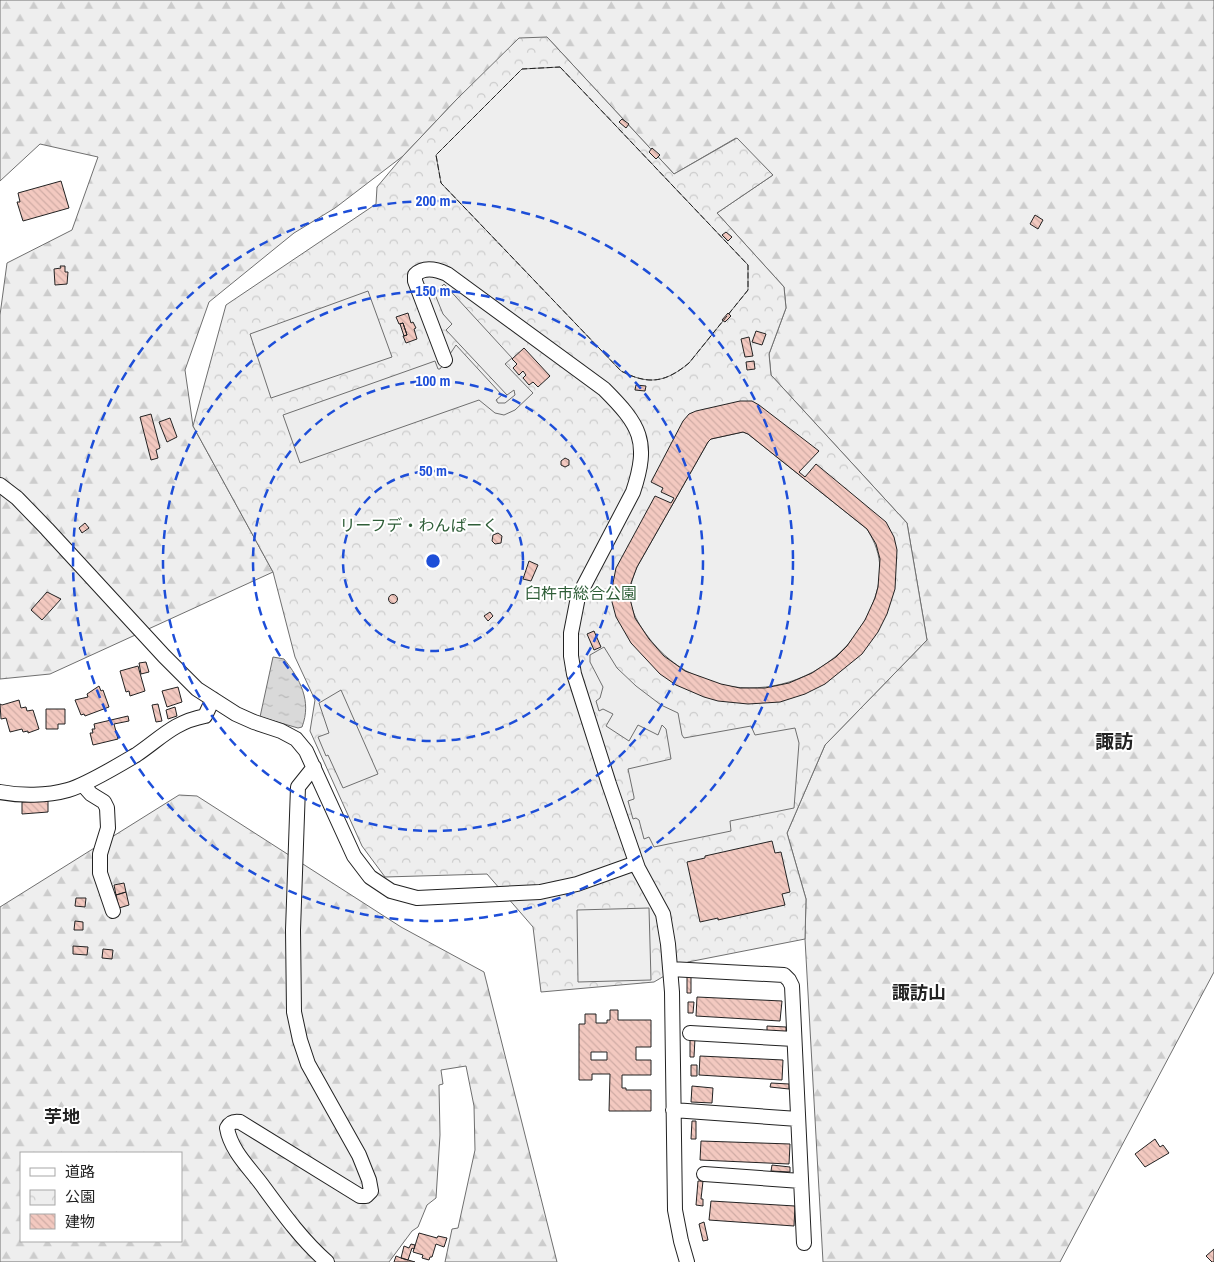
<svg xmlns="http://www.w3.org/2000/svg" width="1214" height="1262" viewBox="0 0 1214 1262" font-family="'Archivo Narrow','Noto Sans JP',sans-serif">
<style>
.forest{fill:url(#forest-firs);stroke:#6f6f6f;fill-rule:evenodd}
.park{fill:url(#park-crowns);stroke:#6f6f6f}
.garden{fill:#eee;stroke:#6f6f6f}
.parking{fill:#ededed;stroke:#6f6f6f}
.water{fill:url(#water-ripples);stroke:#6f6f6f}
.building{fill:url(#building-back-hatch);stroke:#222;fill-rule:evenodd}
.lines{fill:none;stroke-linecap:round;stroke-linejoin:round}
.minor-casing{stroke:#222;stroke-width:16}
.minor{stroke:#fff;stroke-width:14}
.fence{stroke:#222;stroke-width:1;stroke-dasharray:6 2.5;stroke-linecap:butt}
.ring{fill:none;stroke:#1d4ed8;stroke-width:2.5;stroke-dasharray:9 6}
.labels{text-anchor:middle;stroke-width:4;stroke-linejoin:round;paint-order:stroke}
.park-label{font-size:16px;fill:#2f5e38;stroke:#fff}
.neighbourhood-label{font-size:18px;font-weight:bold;fill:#222;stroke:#fff}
.quarter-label{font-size:19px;font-weight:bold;fill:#222;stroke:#fff}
.centre{fill:#1d4ed8;stroke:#fff;stroke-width:2.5}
.ring-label{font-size:15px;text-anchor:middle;font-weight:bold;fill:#1d4ed8;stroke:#fff;stroke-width:4;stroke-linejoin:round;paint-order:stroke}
</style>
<defs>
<pattern id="forest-firs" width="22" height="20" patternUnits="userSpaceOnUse" patternTransform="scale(1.25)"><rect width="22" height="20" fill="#eee"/><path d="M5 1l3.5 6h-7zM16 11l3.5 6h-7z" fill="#ccc"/></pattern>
<pattern id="park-crowns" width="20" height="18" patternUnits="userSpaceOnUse" patternTransform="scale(1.25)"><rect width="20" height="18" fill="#eee"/><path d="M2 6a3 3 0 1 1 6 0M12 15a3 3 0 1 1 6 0" fill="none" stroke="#ccc"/></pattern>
<pattern id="water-ripples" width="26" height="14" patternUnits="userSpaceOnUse" patternTransform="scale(1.25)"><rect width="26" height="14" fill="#d9d9d9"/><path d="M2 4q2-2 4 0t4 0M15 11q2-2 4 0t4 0" fill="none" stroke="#bababa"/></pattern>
<pattern id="building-back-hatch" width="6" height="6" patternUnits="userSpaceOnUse" patternTransform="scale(1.25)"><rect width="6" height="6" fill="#f3c9c0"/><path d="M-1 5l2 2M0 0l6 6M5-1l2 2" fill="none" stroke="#d0aca5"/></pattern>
</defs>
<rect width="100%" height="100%" fill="#fff"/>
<path class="forest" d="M0 0H1214V972L1060 1262H823L805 939 806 899 787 833 825 745 927 640 907 523 771 375 769 354 786 308 784 287 717 213 773 175 736 138 674 174 547 37 457 99 403 156 335 208 294 233 209 302 185 370 193 426 273 572 50 674 0 679V315L7 263 72 230 98 157 40 144 0 181Z
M179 795 197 796 401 927 484 972 557 1262H445L452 1229 458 1228 475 1150 474 1106 466 1066 441 1070 443 1084 439 1085 440 1135 436 1198 427 1205 418 1227 412 1231 389 1262H0V907ZM21 1153H181V1241H21Z"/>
<path class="park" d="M547 37 674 174 737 138 773 175 717 213 784 287 786 308 769 354 771 375 907 523 927 640 825 745 787 833 806 899 805 939 688 962 654 982 541 992 533 927 487 874 385 877 362 846 310 731 315 700 295 657 273 572 193 426 226 305 376 204 377 187 403 156 457 99 519 38Z"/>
<path class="garden" d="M560 67 748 265V290L689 363C665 383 648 385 621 371L441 183 436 155 522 69Z
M368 291 392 357 271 398 250 334Z
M743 432 748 434 867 529C884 556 883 579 871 608 831 701 705 717 646 634 629 611 625 594 637 567L708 442 711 439Z
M649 908 651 980 578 982 577 910Z"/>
<path class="parking" d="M444 284 512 358 505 364 533 393 515 410 504 415 495 413 479 400 300 463 283 415 435 361 438 369H440L456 345 502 395 496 400 498 403H505L515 395 514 390 507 395 446 330 452 324 443 314 434 292 437 291Z
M604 647 617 668 636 686 661 705 678 713 682 735 684 738 751 726 755 735 795 728 799 743 794 808 730 821 731 831 654 847 649 837 644 839 639 820 636 818 633 819 628 801 634 799V797L628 769 671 759 666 729 662 725 658 735 638 725 629 741 606 726 613 714 603 709 599 711 596 701 600 698 603 687 590 662V655Z
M341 690 378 774 343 788 328 755 326 756 318 737 329 733 319 703Z"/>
<path class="water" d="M273 657 284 659C300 679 312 701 302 727L298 728 260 717Z"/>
<path class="building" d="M622 119 629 124 626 128 619 122Z
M652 148 660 155 656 159 649 152Z
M61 181 69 208 23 221 17 202H20L18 193Z
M1035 215 1043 220 1038 229 1030 224Z
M726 232 732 237 728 241 722 235Z
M60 266H65V272H68L67 284 55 285 54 269 61 268Z
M408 313 411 323 413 322 416 328 414 329 417 339 406 343 403 336 407 335 403 323 399 324 396 317Z
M728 313 731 316 725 322 722 320Z
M403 323 407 335 404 336 400 324Z
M756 331 766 334 762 345 752 342Z
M749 337 753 356 745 357 741 339Z
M524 348 550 376 538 387 533 382 529 385 523 378 526 375 523 371 519 375 513 368 517 364 512 359Z
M754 361 755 369 747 370 746 362Z
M636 385 646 386 645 391 635 390Z
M740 401H752L759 405 819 451 799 472 805 477 816 464 886 522 894 537 897 550 895 589 887 614 878 632 862 654 825 684 805 694 780 702 748 704 718 701 704 697 676 685 660 674 631 643 616 617 612 602 613 583 616 568 655 496 671 503 674 498 661 492 663 488 651 482 683 421 689 414 696 411ZM743 432 748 434 867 529 876 544 880 559 878 587 875 598 865 620 847 646 836 657 812 673 789 683 765 688H740L721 684 685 671 664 656 649 639 635 618 630 599 631 583 637 567 708 442 711 439Z
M151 414 160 448 156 450 158 458 151 460 140 417Z
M170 418 177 437 167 442 159 422Z
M565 458 569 460V465L565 467 561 465V461Z
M85 523 89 528 82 533 79 528Z
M498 533 502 536 501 543 495 544 492 541 493 535Z
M529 561 538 565 531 581 523 579Z
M47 592 61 599 42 620 31 610Z
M388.5 599a4.5 4.5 0 1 1 9 0a4.5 4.5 0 1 1-9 0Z
M490 612 493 616 488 621 484 616Z
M594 631 601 647 594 650 587 634Z
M146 662 149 672 141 674 139 663Z
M138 666 145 691 130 696 129 691 126 692 120 671Z
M99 686 101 691 103 690 109 707 85 716 84 714 81 715 75 700 88 697 87 694Z
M178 687 182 702 167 707 162 691Z
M19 700 21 708 26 707 27 711 33 710 39 729 28 733V731L23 732 22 729 10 732 6 718 1 719 0 704 2 705Z
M158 704 162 721 156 722 152 705Z
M175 707 177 716 168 719 166 710Z
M46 709H65V724H58V729H46Z
M128 716 129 721 114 724 118 739 93 745 90 733H93L92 729H95L94 724Z
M48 801V812L22 814V802Z
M772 841 775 853 781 852 790 892 782 894 785 905 718 920V918L700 922 687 862 705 858V856Z
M124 883 126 892 116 895 114 885Z
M126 892 129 905 119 908 116 895Z
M76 898H86L85 907 75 906Z
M75 921 83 922V930H74Z
M73 946 88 947 87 955 73 954Z
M103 949 113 950 112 959 102 958Z
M687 976H691V993H687Z
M697 997 782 1001 780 1021 696 1016Z
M688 1002H694L693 1013H688Z
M610 1010H618V1020H651V1047H636V1060H651V1075H622V1088H626V1090H651V1111H609L610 1074H592V1080H579V1024H585V1014H596V1023H607V1020H610ZM591 1052H607V1060H591Z
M767 1026 786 1027V1032L767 1031Z
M690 1038H695L694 1057H690Z
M700 1056 783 1060 782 1080 699 1075Z
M691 1065H697V1076H691Z
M771 1083 789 1084V1089L770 1087Z
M692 1086 713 1088 712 1103 691 1102Z
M692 1121H696V1139H691Z
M1155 1139 1160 1147 1163 1145 1169 1153 1145 1167 1135 1154Z
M701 1141 790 1144 789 1164 700 1160Z
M772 1165 790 1167V1172L771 1171Z
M698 1181H703L701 1199H703V1206L696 1205Z
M711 1201 795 1206 794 1226 709 1220Z
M704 1222 708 1240 703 1241 699 1224Z
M419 1233 437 1238 438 1236 447 1238 444 1247 436 1244 432 1257H430L429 1260 422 1258 423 1255 413 1252Z
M411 1244 415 1245 414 1249 412 1248 408 1260 401 1258 404 1246 409 1248Z
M1214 1249V1262H1212L1206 1256Z
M396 1256 401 1258 415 1262H394Z"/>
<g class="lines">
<defs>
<path id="minor" d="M445 360 415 281V275C424 266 436 269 447 274L604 389C640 425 650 441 633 492L578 597 571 633V656L574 674 609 784 638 868 663 914 668 944 672 992 675 1210 681 1241 687 1262
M0 485 17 498 47 529 164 656 197 689 236 714 254 722 281 731 296 739 306 751 354 856 370 877 391 891 417 898 540 892 577 884 636 863
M314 767 298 787 293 930 294 1012 300 1040 308 1064 359 1155 369 1180 371 1191 366 1196H360L240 1122C234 1121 230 1122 227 1128 231 1152 252 1170 265 1189 284 1215 303 1241 327 1262
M83 785 91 794 104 802 107 808 108 828 100 854V873L113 911
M0 792C21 796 47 796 68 790 86 785 119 765 136 755 161 738 174 722 205 716L213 699
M670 969 784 975 789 980 792 986 804 1243
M690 1033 794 1039
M673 1110 798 1119
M704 1174 801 1181"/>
</defs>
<use href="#minor" class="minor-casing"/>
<use href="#minor" class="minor"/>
<path class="fence" d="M560 67 748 265V290L689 363C665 383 648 385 621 371L441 183 436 155 522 69Z"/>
</g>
<g class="ring">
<circle cx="433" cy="561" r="90"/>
<circle cx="433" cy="561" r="180"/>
<circle cx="433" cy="561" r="270"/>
<circle cx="433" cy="561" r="360"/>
</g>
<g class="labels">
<g class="park-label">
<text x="419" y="531">リーフデ・わんぱーく</text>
<text x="581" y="599">臼杵市総合公園</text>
</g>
<g class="neighbourhood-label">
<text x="919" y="999">諏訪山</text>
<text x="62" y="1123">芋地</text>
</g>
<g class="quarter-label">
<text x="1114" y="748">諏訪</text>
</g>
</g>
<circle cx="433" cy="561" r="8" class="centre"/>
<g class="ring-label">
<text x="433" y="206">200 m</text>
<text x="433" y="296">150 m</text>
<text x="433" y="386">100 m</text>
<text x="433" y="476">50 m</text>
</g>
<rect x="20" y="1152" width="162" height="90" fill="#ffffff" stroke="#a7a7a7"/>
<rect x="30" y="1168" width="25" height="8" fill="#ffffff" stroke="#a7a7a7"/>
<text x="65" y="1177" font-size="15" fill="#222222">道路</text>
<rect x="30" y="1190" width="25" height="15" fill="url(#park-crowns)" stroke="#a7a7a7"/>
<text x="65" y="1202" font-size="15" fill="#222222">公園</text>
<rect x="30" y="1214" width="25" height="15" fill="url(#building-back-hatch)" stroke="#a7a7a7"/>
<text x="65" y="1227" font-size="15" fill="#222222">建物</text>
</svg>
